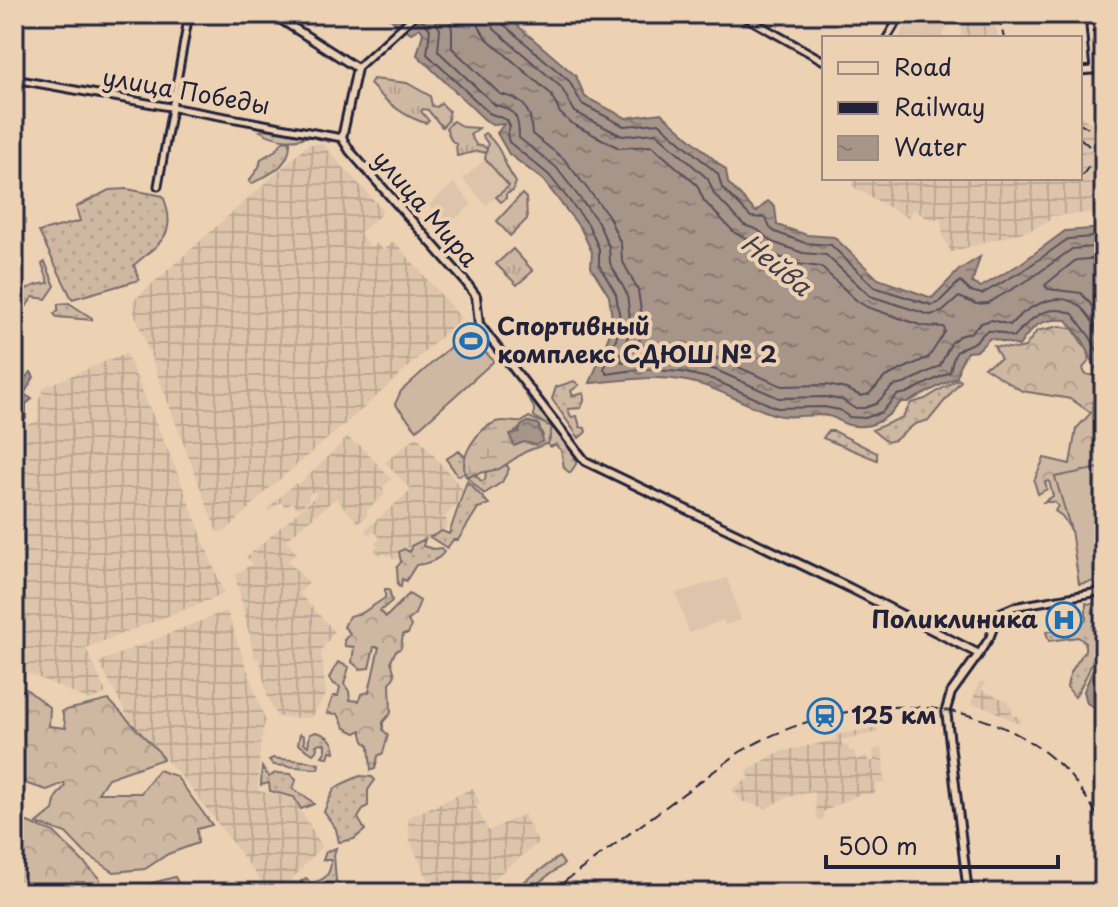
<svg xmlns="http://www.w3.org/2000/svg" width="1118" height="907" viewBox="0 0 1118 907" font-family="'Playpen Sans',sans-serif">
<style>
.built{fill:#ddc4aa}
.industrial{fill:url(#industrial-grid)}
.grass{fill:url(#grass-dots);stroke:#786d6e;stroke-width:2}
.forest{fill:url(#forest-crowns);stroke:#786d6e;stroke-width:2}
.wetland{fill:url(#wetland-marsh);stroke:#786d6e;stroke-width:2;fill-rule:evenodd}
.park{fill:url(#park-tufts);stroke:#786d6e;stroke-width:2}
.pitch{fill:#cfb8a2;stroke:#786d6e;stroke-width:2}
.water{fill:url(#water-ripples);stroke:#72676a;stroke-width:2}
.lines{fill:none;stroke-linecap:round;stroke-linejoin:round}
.shore{stroke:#57505b;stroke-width:2}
.secondary-casing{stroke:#22223b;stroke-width:11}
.primary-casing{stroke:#22223b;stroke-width:12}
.secondary{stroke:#ecd1b3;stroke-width:5}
.primary{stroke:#ecd1b3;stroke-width:6}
.rail{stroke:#22223b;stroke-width:2;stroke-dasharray:12 6;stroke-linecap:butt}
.labels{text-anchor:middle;stroke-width:8;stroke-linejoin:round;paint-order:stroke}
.street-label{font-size:24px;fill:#22223b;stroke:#ecd1b3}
.poi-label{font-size:24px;font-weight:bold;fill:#22223b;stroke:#ecd1b3;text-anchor:start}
.water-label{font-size:26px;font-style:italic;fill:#433f4f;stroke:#ecd1b3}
</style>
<defs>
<pattern id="industrial-grid" width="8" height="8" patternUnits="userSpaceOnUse" patternTransform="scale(2)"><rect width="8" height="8" fill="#ddc4aa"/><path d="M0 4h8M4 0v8" fill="none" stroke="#bda893"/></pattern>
<pattern id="grass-dots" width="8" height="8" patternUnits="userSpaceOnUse" patternTransform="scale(2)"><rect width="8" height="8" fill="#cfb8a2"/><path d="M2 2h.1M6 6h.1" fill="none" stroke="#b19e8c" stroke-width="1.8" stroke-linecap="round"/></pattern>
<pattern id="forest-crowns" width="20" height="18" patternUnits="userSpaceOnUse" patternTransform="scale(2)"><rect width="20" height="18" fill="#cfb8a2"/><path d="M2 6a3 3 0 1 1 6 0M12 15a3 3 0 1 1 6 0" fill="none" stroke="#b19e8c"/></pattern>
<pattern id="wetland-marsh" width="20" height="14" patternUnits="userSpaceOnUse" patternTransform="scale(2)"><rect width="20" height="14" fill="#cfb8a2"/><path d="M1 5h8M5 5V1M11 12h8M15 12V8" fill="none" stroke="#b19e8c"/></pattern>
<pattern id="park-tufts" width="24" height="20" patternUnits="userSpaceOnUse" patternTransform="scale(2)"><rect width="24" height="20" fill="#cfb8a2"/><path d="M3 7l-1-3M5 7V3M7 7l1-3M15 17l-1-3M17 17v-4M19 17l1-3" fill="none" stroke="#b19e8c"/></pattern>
<pattern id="water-ripples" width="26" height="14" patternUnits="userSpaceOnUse" patternTransform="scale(2)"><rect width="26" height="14" fill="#a7958a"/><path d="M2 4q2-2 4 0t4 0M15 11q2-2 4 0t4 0" fill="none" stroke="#887972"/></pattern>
</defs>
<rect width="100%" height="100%" fill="#ecd1b3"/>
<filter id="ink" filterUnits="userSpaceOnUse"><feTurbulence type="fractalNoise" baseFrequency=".0125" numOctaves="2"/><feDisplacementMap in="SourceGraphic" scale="16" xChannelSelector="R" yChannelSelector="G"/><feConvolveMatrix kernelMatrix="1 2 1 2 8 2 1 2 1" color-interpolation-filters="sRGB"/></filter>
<g filter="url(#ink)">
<path class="built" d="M912 14H954L941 38H899Z
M485 159 509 186 486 205 463 179Z
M454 183 472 204 448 226 429 205Z
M727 578 741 620 725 625 723 620 689 633 676 593Z"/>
<path class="industrial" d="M975 14H993L998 38H962L959 17Z
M1080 116 1104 131V212L1050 216V220L1033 229 951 252 943 237 941 218 930 220 913 209 908 218 852 186 855 178H1080Z
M309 144H322L382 209V213L360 233 370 247 377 243 383 250 394 241 461 318 366 406 267 490 227 530 217 532 134 312 133 301Z
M126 353 177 472 224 594 86 648 106 693 90 700 23 671 14 675V430L38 421 39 399 44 387Z
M417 436 465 492 458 498 460 502 445 516 448 525 443 531 397 553 399 558 393 560 391 554 387 556 384 553 381 556 375 550 378 546 376 543 380 538 374 531 369 535 365 530 411 490 385 462Z
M348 437 355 445 358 443 391 479 383 487 385 494 367 510V516L358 523 336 498 286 540 296 553 288 561 309 583 299 593 334 631 321 651 326 695 310 718 277 717 267 695 259 658 255 659 235 575 252 564 247 557 317 495 313 491 308 496 310 499 299 509 292 502 286 507 281 502 269 511 267 509 295 483 297 485 303 481Z
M223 612H227L265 720 260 746 258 791 293 798 322 846 279 893H270L188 784 129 719 99 662Z
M980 681 984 683 982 690 1009 702 1007 705 1013 708 1011 714 1022 719 1019 724 988 708 971 704Z
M877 727 878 732 841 740 843 746 848 745 849 751H854L856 760 867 755 868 761H874L873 750 882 748 885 783 876 784 875 794H860L823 812V820H817L814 792 787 797 766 808 741 801 732 789 750 778 746 771 779 752 836 740V735Z
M473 788 480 803 476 806 488 831 524 814 538 843 476 893H440L427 877 410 841 408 818Z"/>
<path class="grass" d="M273 127 331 140 329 142 308 136C292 143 274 139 260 131Z
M284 140 290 141C291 167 269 174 251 184L249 181 259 167 261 159 276 150Z
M127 189 163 196C178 234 162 241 134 265L139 280 72 299 39 232 80 221 76 207 109 190Z
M45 262 55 286 46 299 33 297 25 308 21 307V298L17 297C22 288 42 283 49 283L42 264Z
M69 303 92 318V320L57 317 54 314 58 310V304Z
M958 379 961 381 929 420 915 424 895 440 887 442 872 430 903 417 911 403 925 399Z
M574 381 579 385 571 391 573 396 584 393V401L581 408 568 409 571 417 577 416 580 427 585 428 586 432 579 438 552 399 556 387Z
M526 388 574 452 576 464 570 473 564 468 561 450 555 445 550 447 547 444 550 439 545 424 534 416V408L524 391Z
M828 431H834L877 453V460L823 438Z
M459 451 464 456 468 455 464 473 458 476 446 459Z
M507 465 509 469 502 482 484 494 466 476 476 475 481 481 485 480 486 471Z
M467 481 489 504 478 508 458 540H453L447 548 430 537 442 531 449 534Z
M425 539 423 546 433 549 441 548 444 552C438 561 426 564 416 565L406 581 402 579 401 587 398 586 397 567 401 562 399 552 404 549 410 552 411 546Z
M1086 603 1104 607C1104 639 1091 670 1075 697L1067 687C1069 670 1077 664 1085 650V642L1078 637 1049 641 1046 632 1078 626 1086 620Z
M316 732C327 735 334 740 335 752L330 751 328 758 322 756 325 752V744L320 743 316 745 318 749 313 754 298 744 300 734 304 736V743L308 746 310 734Z
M273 758C288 761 306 759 319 764L318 769 274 765 269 760Z
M262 767 269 777 275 773 291 774 296 780 293 789C296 793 306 794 314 804L301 809 294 797 270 791 269 783 261 785Z
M360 776 372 777 375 780 368 790V806L364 808 358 818 365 830 354 839 339 842 336 829 324 812C336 783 331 789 360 776Z
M336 848 334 855 336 881 343 887 350 885 355 893H310L309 888 301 885V881L306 878 310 882C324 882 331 874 331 860H323L326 852Z"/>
<path class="forest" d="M1060 326 1073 329 1087 351 1089 361 1083 368 1085 374 1099 377 1104 383V470L1087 473 1082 470 1077 477 1071 530 1062 516 1055 511 1058 506 1054 502H1044L1053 496 1049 481 1045 482 1047 489 1038 494 1034 481 1044 458 1070 464 1076 429 1091 413 1071 399 1022 391 984 367 1001 359 994 346 1016 349 1025 347 1037 331Z
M385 589H389L392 601 380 611 386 617 409 594 420 601 415 614 408 621 411 626 408 634H403L401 648 395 652 391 661 395 675 390 683 391 713 383 722V730L388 735 383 753 378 756 375 769 371 770 369 746 364 741 361 730 356 733 345 728 338 714 327 713 333 696H338L340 687 334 684 329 678 338 662 349 667 344 684 349 691 350 700 359 701 361 694 369 692 379 647H374L369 668 360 669 352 662 354 647 345 646 344 640 350 633 344 627 349 616 362 613 385 598Z
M26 689 50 708 49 726 66 728 62 711 109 700 159 752 163 759 108 778 98 793H141L158 770 176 776 212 825 197 829 198 843 168 854 145 869 114 872 85 853 66 833 37 823 53 810 56 797 65 786 64 783 47 790 14 780V694Z
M14 817 54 832 100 879 101 886 92 891 91 886 69 889 14 882Z
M559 857 564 864 524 893H508Z
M175 877 181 888V893H115Z"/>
<path class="wetland" d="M529 417 552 427 548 443 525 452 499 469 466 476C458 457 477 429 496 422 504 419 513 423 522 422ZM528 422 538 424 543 436 524 442 515 432Z"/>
<path class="park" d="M373 79 407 83 430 96 432 106 437 107 441 103 449 111 448 121 442 127 428 110 423 109 421 111 429 121 426 123C404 117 385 101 370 84Z
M453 121 463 127 479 128 470 135 477 146 482 145 487 149 486 153 478 151 457 156 456 144 451 140 446 128Z
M485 133C505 150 501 162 516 182L513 191 506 194V198L501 202 496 197 509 186 485 159 488 144 482 135Z
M522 194 526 198 527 219 510 236 497 221Z
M513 249 533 271 517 285 496 264Z"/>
<path class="pitch" d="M461 337 477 358 485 352 494 361 417 430 395 404 401 391Z
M1104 467V573L1102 580 1079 584 1071 530 1055 477Z"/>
<path class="water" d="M383 14H504L576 76 585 97 626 118 661 113 726 170 728 183 756 212 768 201 775 207 777 225 807 235 834 237 878 279 932 298 959 270 980 257 972 283 981 287 1020 264 1065 231 1104 228V371L1097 370 1083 341 1067 320C1041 318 1033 325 1019 346L990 338 977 351 967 352 959 366 957 377 908 402H901C887 419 872 430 849 425 841 424 837 417 828 416 810 413 789 420 773 414 741 404 715 385 681 380 650 375 621 381 590 383L613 326 609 296 591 267 592 252 581 229 543 180 509 154 497 133 504 124 494 125 485 120 417 55 423 33 420 28 411 33Z
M31 372 34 377 24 394 32 399 26 404V418L19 420 14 412V388Z
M528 422 538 424 543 441 536 445 524 442 514 446 510 435 519 432 521 426Z
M1104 642V713L1087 703 1084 691Z"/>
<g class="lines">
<path class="shore" d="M431 14 440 29 438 51 495 105C516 109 519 118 519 138L556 167 598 222 609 247 610 263 627 294 631 328 620 358 622 362 644 359 683 362 716 370 779 398 825 397 842 400 854 408H864L876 404 893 386 904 384 940 366 951 343 959 336 970 333 981 323 992 320 1010 325C1024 309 1056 289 1078 305 1089 313 1098 330 1104 342
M447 14 452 29V48L500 94 514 98 524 105 530 116 532 134 564 159 608 215 621 244 622 260 638 290 643 326 639 342 641 346 685 350 717 358 782 386 827 385 846 389 861 396 869 394 885 377 929 357 945 332 944 327 923 326 867 307 857 301 821 267 798 264 761 250 752 241 735 233 704 201 697 185 652 146 619 148 571 123 560 113 551 94 485 37 479 26 477 14
M489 14 494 29 561 87 575 112 622 136 656 133 708 179 714 194 744 225 758 230 772 242 803 253 826 255 870 296 930 315 942 312 959 297 976 304 988 303 1030 279 1072 249 1104 246
M499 14 502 23 569 81 582 104 624 126 659 123 718 174 722 188 751 217 766 218 770 228 775 232 805 243 831 245 874 287 931 305 938 303 960 281 970 291 982 294 1024 270 1068 239 1104 236
M414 22 423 21 430 29 427 54 489 113 507 120 510 127 507 135 509 142 549 175 588 224 599 249V265L616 294 621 326 604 369 607 374 642 369 681 372 712 379 777 408 824 407 840 410 849 417 865 418 882 412 897 395 907 393 950 372C954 352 955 350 973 343 979 341 982 332 988 331 996 329 1007 336 1014 337 1030 319 1047 302 1073 314L1090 337 1104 363
M1104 258 1076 260 1045 285 1048 289 1081 293 1104 319"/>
<defs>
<path id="secondary" d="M740 14 824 61
M1089 14 1094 70
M887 38 901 14
M357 68 416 14
M1080 71 1104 69
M25 81 342 138
M158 186 189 14
M979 654 990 637 999 613 1013 607 1104 591"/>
<path id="primary" d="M272 14 357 68 342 138 350 151 465 281 476 296 479 324 585 461 850 588 979 654 951 693 946 710 968 893"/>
</defs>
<use href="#secondary" class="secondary-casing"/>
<use href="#primary" class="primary-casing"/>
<use href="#secondary" class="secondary"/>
<use href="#primary" class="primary"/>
<path class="rail" d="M998 14 1004 38
M1080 123 1088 128
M1080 138 1104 159
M1082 176 1104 145
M1094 183 1104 169
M549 893 740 752C837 695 974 684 1061 766 1078 783 1091 805 1104 826"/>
</g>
</g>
<defs>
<symbol id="stadium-ring" viewBox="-11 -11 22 22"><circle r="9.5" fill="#ecd1b3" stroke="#1f6fb2" stroke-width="1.5"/><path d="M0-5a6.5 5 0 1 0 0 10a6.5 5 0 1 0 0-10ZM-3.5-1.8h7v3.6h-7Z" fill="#1f6fb2"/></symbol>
<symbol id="hospital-ring" viewBox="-11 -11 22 22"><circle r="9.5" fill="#ecd1b3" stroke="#1f6fb2" stroke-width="1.5"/><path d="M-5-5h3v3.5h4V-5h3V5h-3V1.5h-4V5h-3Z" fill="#1f6fb2"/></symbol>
<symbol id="station-ring" viewBox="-11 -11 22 22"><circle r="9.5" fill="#ecd1b3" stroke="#1f6fb2" stroke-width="1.5"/><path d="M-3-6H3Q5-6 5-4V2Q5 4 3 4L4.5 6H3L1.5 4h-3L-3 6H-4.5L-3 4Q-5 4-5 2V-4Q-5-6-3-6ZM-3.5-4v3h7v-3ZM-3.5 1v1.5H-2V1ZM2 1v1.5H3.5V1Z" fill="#1f6fb2"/></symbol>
</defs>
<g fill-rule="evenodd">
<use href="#stadium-ring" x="451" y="321" width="40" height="40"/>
<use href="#hospital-ring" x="1044" y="600" width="40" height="40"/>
<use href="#station-ring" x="805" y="696" width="40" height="40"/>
</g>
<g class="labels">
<g class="street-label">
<text transform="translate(186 92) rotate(10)" y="8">улица Победы</text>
<text transform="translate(425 209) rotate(49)" y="8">улица Мира</text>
</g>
<g class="poi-label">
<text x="497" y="335">Спортивный<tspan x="497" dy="28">комплекс СДЮШ № 2</tspan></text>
<text x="1038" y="628" text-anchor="end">Поликлиника</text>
<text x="851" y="724">125 км</text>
</g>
<g class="water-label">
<text transform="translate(776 265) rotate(39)" y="9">Нейва</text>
</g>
</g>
<rect width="1118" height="907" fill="none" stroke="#ecd1b3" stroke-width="48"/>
<rect x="24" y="24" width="1070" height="859" fill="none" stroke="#22223b" stroke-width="3" filter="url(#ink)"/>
<rect x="822" y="36" width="260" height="144" fill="#ecd1b3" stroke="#9b8b83" stroke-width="2"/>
<rect x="838" y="62" width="40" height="12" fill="#ecd1b3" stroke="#9b8b83" stroke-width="2"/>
<text x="894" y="76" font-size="24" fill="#22223b">Road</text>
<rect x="838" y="102" width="40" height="12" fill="#22223b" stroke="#9b8b83" stroke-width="2"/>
<text x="894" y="116" font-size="24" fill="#22223b">Railway</text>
<rect x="838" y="136" width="40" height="24" fill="url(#water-ripples)" stroke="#9b8b83" stroke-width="2"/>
<text x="894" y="156" font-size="24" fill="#22223b">Water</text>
<path d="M826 855v12h232v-12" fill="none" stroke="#22223b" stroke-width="4"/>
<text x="838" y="855" font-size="24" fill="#22223b" stroke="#ecd1b3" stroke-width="6" paint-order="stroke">500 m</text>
</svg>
